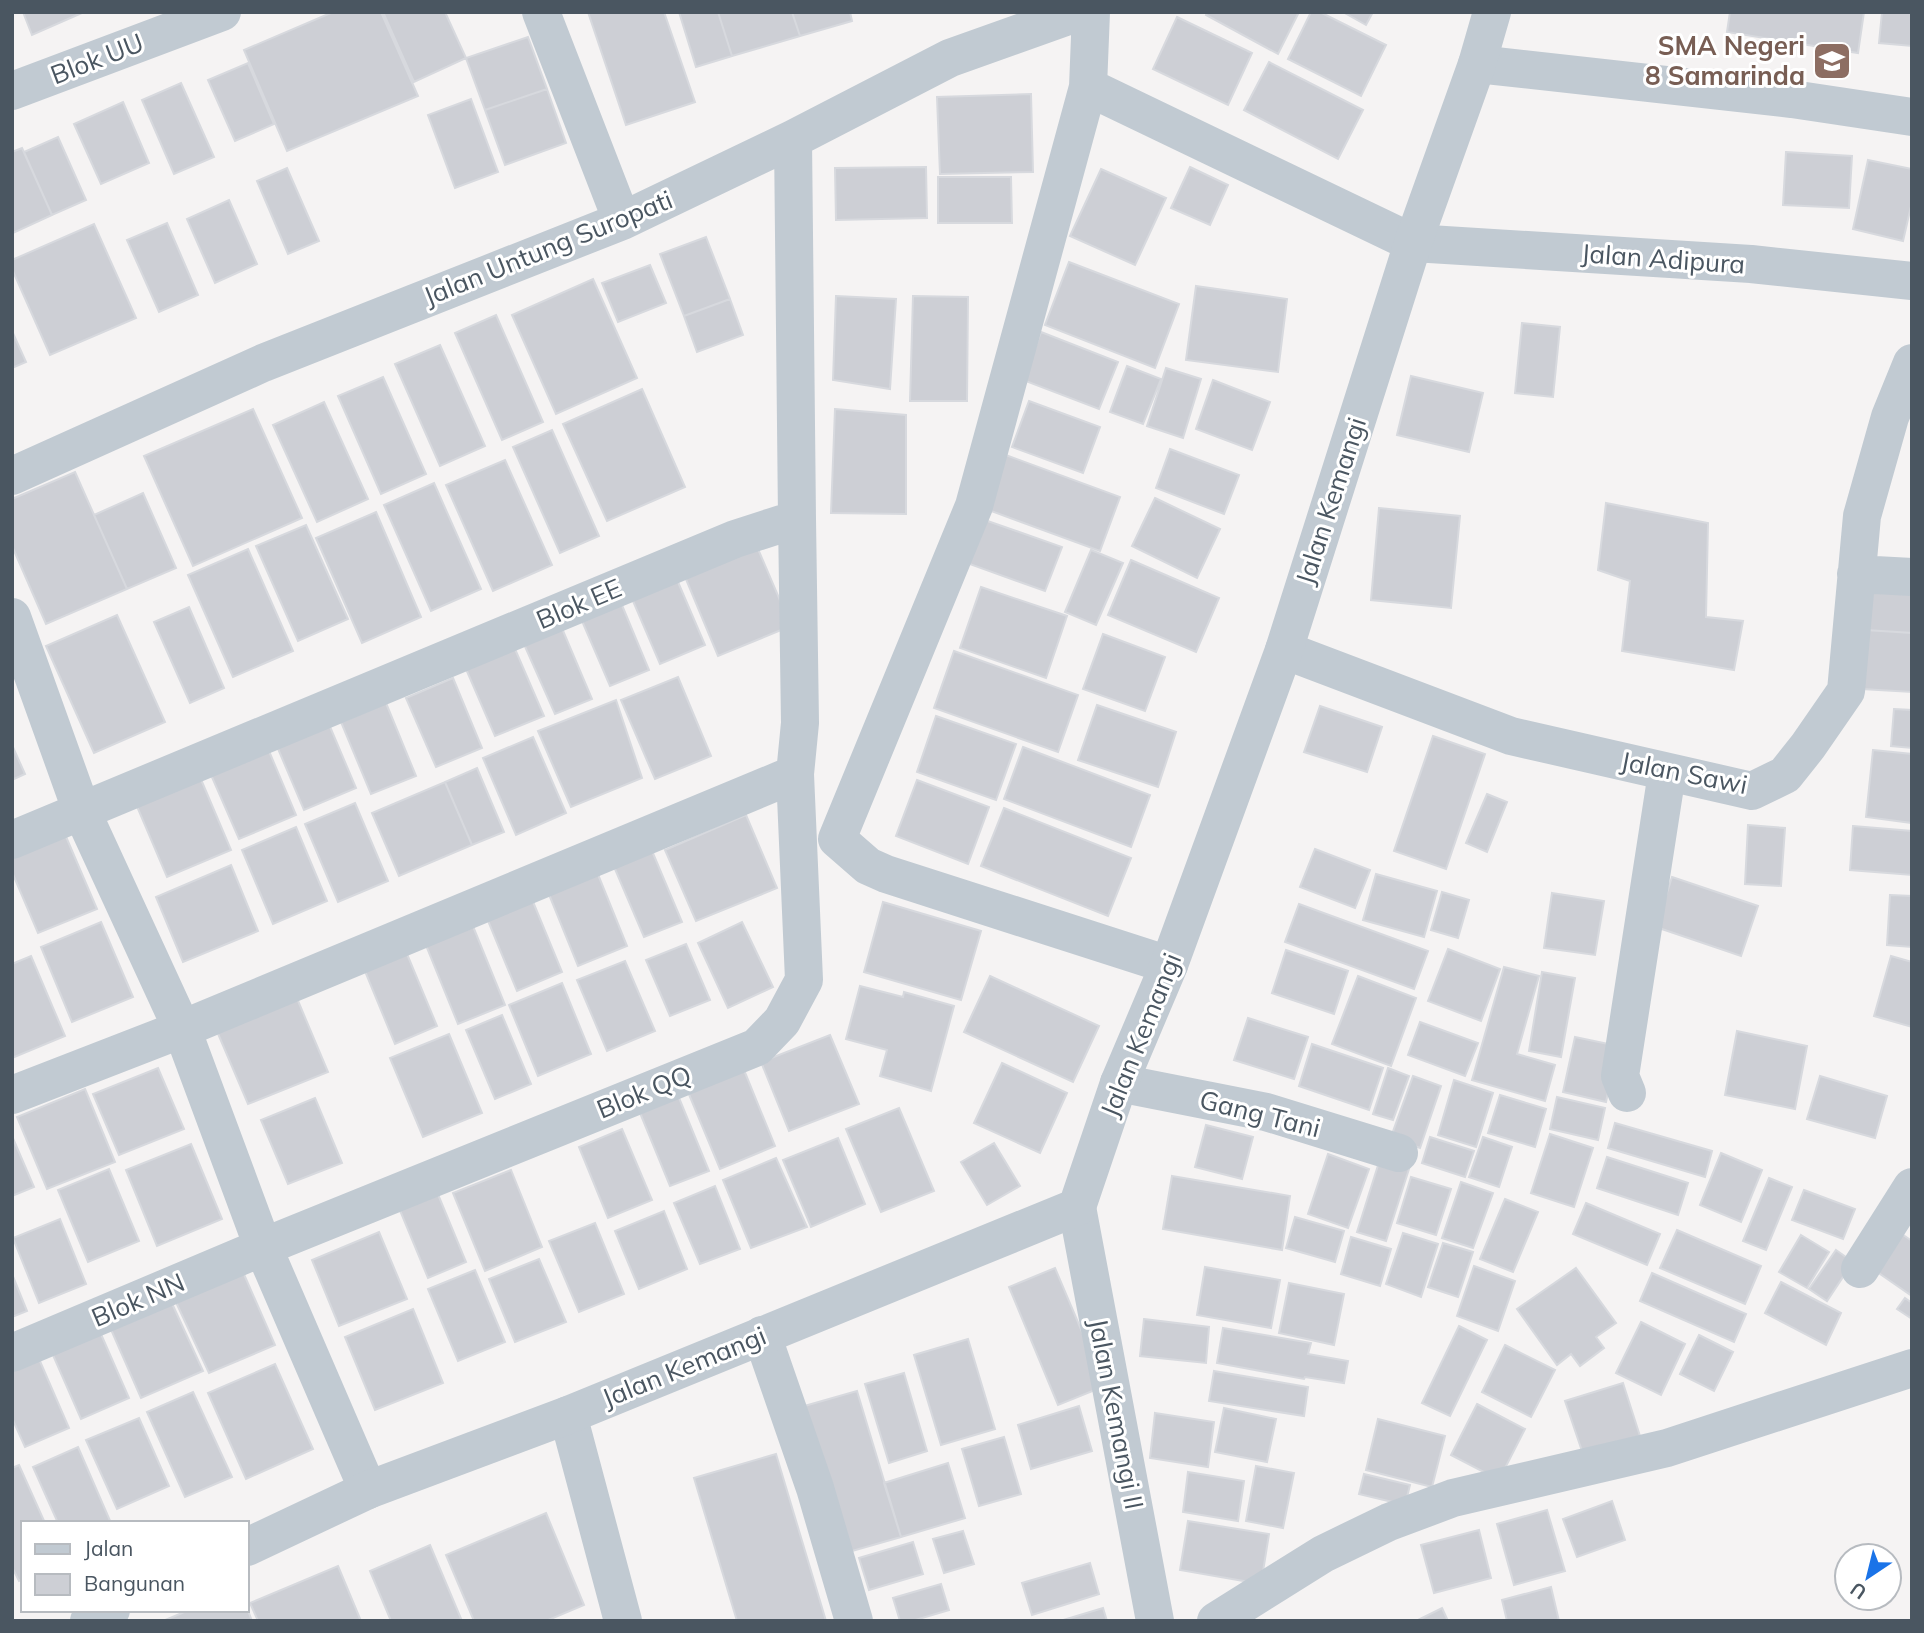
<svg xmlns="http://www.w3.org/2000/svg" width="1924" height="1633" viewBox="0 0 1924 1633" font-family="Mulish,sans-serif">
<style>
.building{fill:#cdcfd5;stroke:#d7d9de;stroke-width:2}
.lines{fill:none;stroke-linecap:round;stroke-linejoin:round}
.minor{stroke:#c1cad2;stroke-width:38}
.tertiary{stroke:#c1cad2;stroke-width:38}
.labels{text-anchor:middle;stroke-width:6;stroke-linejoin:round;paint-order:stroke}
.education-label{font-size:26px;font-weight:bold;fill:#785e54;stroke:#fff;text-anchor:end}
.street-label{font-size:26px;fill:#4a5661;stroke:#fff}
</style>
<rect width="100%" height="100%" fill="#f5f3f3"/>
<path class="building" d="M23 12H84L32 35Z
M333 12H381L418 96 287 151 244 50Z
M383 12H445L466 58 414 82Z
M588 12H664L695 102 626 125Z
M679 12H718L732 56 696 67Z
M718 12H792L800 36 732 56Z
M792 12H850L852 21 800 36Z
M1207 12H1299L1278 54 1206 15Z
M1311 12H1320L1386 45 1361 96 1288 59Z
M1343 12H1373L1366 25Z
M1730 12H1864L1858 53 1727 32Z
M1882 12H1912V46L1879 43Z
M1177 17 1252 53 1228 105 1153 69Z
M528 37 547 89 485 110 466 58Z
M1269 62 1363 110 1338 159 1244 110Z
M248 63 274 124 235 141 208 80Z
M181 83 214 157 174 174 142 100Z
M547 89 566 143 505 165 485 110Z
M1031 94 1033 172 940 174 937 97Z
M471 99 498 172 455 188 428 115Z
M123 102 149 163 101 184 74 124Z
M58 137 86 200 52 215 24 152Z
M22 148 52 215 13 233 12 152Z
M1786 152 1852 156 1849 208 1783 205Z
M1868 160 1912 169V202L1903 241 1853 229Z
M926 167 927 218 836 220 835 168Z
M1190 167 1228 185 1210 225 1171 208Z
M287 168 319 241 288 254 257 181Z
M1101 169 1166 198 1135 265 1070 236Z
M938 177H1011L1012 223H938Z
M229 200 257 264 215 283 187 219Z
M167 223 198 295 159 312 127 240Z
M94 224 136 318 50 355 12 269V260Z
M706 237 730 299 684 316 660 254Z
M1069 262 1179 304 1155 368 1045 325Z
M650 265 666 303 618 322 602 283Z
M593 279 637 378 556 414 512 315Z
M1196 286 1287 299 1278 372 1186 360Z
M836 296 896 299 890 389 833 380Z
M913 296 968 297 967 401H910Z
M730 299 743 335 697 352 684 316Z
M496 315 543 422 502 440 455 333Z
M1522 323 1560 327 1553 397 1515 393Z
M12 331 26 362 12 368Z
M1041 332 1118 362 1099 409 1023 380Z
M440 345 485 446 440 466 395 364Z
M1127 366 1161 379 1143 424 1110 412Z
M1166 368 1201 379 1183 438 1147 426Z
M1411 376 1483 393 1469 452 1397 435Z
M383 377 426 474 381 494 338 396Z
M1213 380 1270 402 1252 450 1196 429Z
M642 389 685 487 607 521 563 424Z
M1029 401 1100 427 1083 473 1012 447Z
M324 402 368 499 317 522 273 425Z
M253 409 302 518 193 566 144 456Z
M835 409 906 415V514L831 513Z
M552 430 599 536 560 553 513 447Z
M1170 449 1239 475 1224 514 1156 488Z
M1003 454 1120 497 1100 551 983 508Z
M505 460 552 565 493 591 446 485Z
M75 472 127 589 46 624 12 546V499Z
M434 483 481 589 431 611 384 505Z
M143 493 176 568 127 589 94 515Z
M1155 498 1220 529 1197 578 1132 546Z
M1606 503 1708 523 1706 617 1743 621 1734 670 1622 651 1630 581 1598 570Z
M1379 508 1460 516 1451 608 1371 600Z
M376 512 421 617 362 643 316 538Z
M979 518 1062 547 1045 591 964 562Z
M306 525 348 619 298 641 256 546Z
M755 542 791 626 718 656 683 572Z
M248 549 293 651 233 677 188 575Z
M1091 550 1123 563 1096 625 1065 612Z
M1131 560 1219 598 1196 652 1108 615Z
M675 575 705 645 660 664 630 594Z
M981 587 1067 616 1046 678 960 648Z
M1867 591 1912 594V633L1866 630Z
M619 598 649 670 610 686 579 614Z
M189 607 224 688 190 703 154 622Z
M117 615 165 722 94 753 46 646Z
M561 626 592 699 555 714 523 642Z
M1866 630 1912 633V692L1862 689Z
M1103 634 1165 657 1145 711 1083 689Z
M515 649 544 716 495 736 466 669Z
M954 651 1078 695 1058 752 934 708Z
M678 677 711 756 655 779 621 700Z
M453 678 482 748 436 767 406 698Z
M616 700 642 778 571 807 538 731Z
M386 703 416 776 371 794 341 722Z
M1097 705 1176 732 1158 787 1078 760Z
M1320 706 1382 727 1367 772 1304 752Z
M1894 709 1912 710V748L1891 746Z
M936 716 1016 744 996 800 917 772Z
M328 722 356 788 304 810 276 744Z
M1433 736 1485 754 1446 869 1394 851Z
M533 737 566 813 516 835 483 758Z
M266 744 296 815 239 839 208 768Z
M12 745 25 774 12 780Z
M1023 747 1150 795 1131 847 1004 799Z
M1873 750 1912 754V823L1866 817Z
M477 768 504 832 472 845 445 782Z
M197 770 231 850 167 877 133 797Z
M917 780 989 807 968 864 896 836Z
M445 782 472 845 399 876 372 813Z
M1487 794 1507 802 1487 852 1466 843Z
M355 803 388 881 338 902 305 824Z
M1004 808 1131 858 1108 916 981 866Z
M746 815 777 888 696 921 665 850Z
M61 825 97 909 38 933 12 872V845Z
M1748 825 1785 828 1781 886 1745 884Z
M1853 826 1912 831V875L1850 870Z
M296 827 327 901 273 924 242 850Z
M647 839 682 922 644 937 609 855Z
M1315 849 1370 870 1355 908 1300 887Z
M231 865 258 931 183 962 156 897Z
M597 872 627 946 578 966 548 892Z
M1376 874 1437 891 1424 937 1363 920Z
M1672 877 1758 906 1741 956 1656 927Z
M529 892 562 972 517 991 484 911Z
M1442 892 1469 900 1458 938 1431 930Z
M1552 893 1604 901 1595 955 1544 948Z
M1890 895 1912 896V947L1887 945Z
M883 902 981 931 961 1000 864 972Z
M1299 904 1428 951 1414 989 1285 942Z
M468 914 505 1005 458 1024 421 933Z
M101 922 133 997 72 1022 41 947Z
M742 922 773 987 728 1008 698 943Z
M402 942 437 1026 395 1044 360 959Z
M686 944 710 1000 670 1016 646 960Z
M1448 949 1500 969 1481 1021 1428 1001Z
M1286 950 1348 971 1334 1014 1272 993Z
M31 956 65 1036 12 1058V964Z
M1891 956 1912 962V1027L1874 1016Z
M625 961 655 1031 607 1051 577 980Z
M1504 967 1539 976 1517 1054 1555 1065 1545 1101 1472 1080Z
M1542 972 1575 978 1561 1057 1529 1051Z
M990 976 1099 1026 1073 1082 964 1032Z
M1358 976 1416 998 1391 1066 1332 1044Z
M562 983 591 1054 538 1076 509 1005Z
M860 986 903 997 904 992 954 1006 931 1091 880 1076 887 1050 846 1039Z
M296 996 328 1072 248 1104 216 1029Z
M502 1015 531 1084 495 1099 466 1030Z
M1248 1018 1308 1037 1294 1079 1234 1060Z
M1420 1022 1478 1043 1465 1076 1408 1055Z
M1737 1031 1807 1046 1795 1109 1725 1095Z
M449 1034 482 1113 423 1137 390 1058Z
M830 1035 859 1104 789 1131 761 1062Z
M1575 1037 1618 1046 1606 1102 1563 1092Z
M1312 1044 1383 1068 1369 1110 1299 1086Z
M1002 1063 1067 1093 1040 1153 974 1123Z
M158 1068 184 1129 119 1155 93 1094Z
M1388 1068 1409 1076 1393 1120 1373 1114Z
M744 1070 775 1146 720 1169 688 1092Z
M1413 1076 1441 1086 1420 1148 1391 1137Z
M1820 1076 1887 1096 1875 1138 1807 1119Z
M1454 1080 1493 1093 1476 1147 1438 1135Z
M85 1089 115 1162 47 1189 17 1117Z
M677 1093 709 1171 670 1186 638 1108Z
M1500 1095 1546 1109 1535 1147 1488 1133Z
M1557 1097 1605 1108 1598 1140 1550 1129Z
M315 1098 342 1163 288 1184 261 1120Z
M899 1108 934 1191 881 1212 846 1129Z
M1615 1123 1712 1151 1705 1177 1608 1148Z
M1206 1125 1253 1137 1242 1179 1195 1167Z
M622 1129 652 1200 608 1218 579 1147Z
M1550 1134 1593 1148 1574 1207 1531 1193Z
M12 1136 34 1187 12 1196Z
M1430 1137 1474 1151 1465 1177 1422 1163Z
M1483 1137 1512 1147 1499 1187 1469 1177Z
M838 1138 865 1204 811 1227 783 1160Z
M994 1143 1020 1186 987 1205 961 1162Z
M191 1144 222 1219 157 1246 126 1170Z
M1721 1153 1762 1170 1741 1222 1700 1205Z
M1328 1154 1369 1169 1348 1228 1308 1214Z
M1607 1157 1688 1183 1678 1215 1597 1188Z
M776 1158 807 1227 751 1248 723 1180Z
M1380 1159 1409 1169 1386 1241 1357 1232Z
M109 1169 139 1241 88 1262 58 1190Z
M511 1170 542 1247 485 1271 453 1193Z
M1172 1176 1290 1196 1282 1250 1163 1229Z
M1411 1177 1451 1189 1436 1235 1397 1223Z
M1769 1178 1792 1187 1766 1250 1743 1241Z
M1461 1182 1493 1193 1473 1248 1442 1238Z
M715 1186 740 1249 700 1264 674 1203Z
M1804 1190 1855 1209 1843 1239 1792 1220Z
M437 1192 466 1262 428 1278 399 1208Z
M1505 1199 1538 1212 1513 1272 1480 1259Z
M1586 1203 1660 1234 1647 1265 1573 1234Z
M664 1211 687 1269 639 1289 615 1231Z
M1295 1217 1344 1231 1335 1262 1286 1248Z
M60 1219 86 1284 39 1303 13 1238Z
M595 1223 624 1294 579 1312 549 1241Z
M1677 1230 1761 1266 1745 1304 1660 1268Z
M1896 1230 1912 1241V1296L1870 1267Z
M379 1232 407 1299 339 1326 312 1260Z
M1403 1233 1438 1244 1421 1297 1386 1284Z
M1801 1235 1829 1252 1807 1288 1779 1272Z
M1351 1237 1391 1249 1380 1286 1341 1274Z
M1443 1243 1473 1252 1458 1297 1428 1287Z
M1836 1250 1853 1262 1827 1301 1809 1289Z
M539 1259 566 1322 515 1342 489 1279Z
M1474 1266 1515 1281 1498 1331 1457 1316Z
M1205 1267 1280 1280 1271 1328 1197 1315Z
M1055 1268 1105 1386 1058 1405 1009 1287Z
M1576 1268 1616 1323 1596 1337 1604 1348 1580 1366 1571 1354 1557 1365 1517 1309Z
M475 1270 505 1342 458 1361 428 1289Z
M243 1272 275 1345 209 1373 174 1298Z
M1652 1273 1746 1314 1734 1342 1640 1301Z
M12 1274 27 1311 12 1317Z
M1781 1282 1841 1313 1826 1345 1765 1313Z
M1289 1283 1344 1294 1334 1345 1279 1333Z
M1905 1298 1912 1303V1319L1897 1309Z
M170 1299 203 1371 141 1398 109 1325Z
M413 1309 443 1383 375 1410 345 1337Z
M1144 1319 1209 1327 1206 1363 1140 1356Z
M1641 1322 1685 1344 1661 1395 1616 1373Z
M97 1325 129 1398 81 1419 49 1346Z
M1459 1326 1487 1340 1450 1416 1422 1403Z
M1223 1328 1311 1343 1308 1354 1348 1361 1344 1383 1305 1377 1304 1379 1217 1363Z
M1699 1335 1733 1352 1714 1391 1680 1374Z
M968 1339 995 1429 941 1445 914 1355Z
M1505 1345 1555 1370 1531 1417 1482 1392Z
M36 1352 69 1428 25 1447 12 1418V1362Z
M275 1364 313 1449 246 1479 208 1393Z
M1214 1371 1308 1387 1304 1416 1209 1401Z
M904 1373 927 1451 889 1463 865 1384Z
M1623 1383 1640 1436 1583 1454 1565 1401Z
M857 1391 901 1537 845 1553 801 1407Z
M193 1392 232 1477 185 1497 147 1412Z
M1477 1404 1525 1429 1499 1480 1451 1455Z
M1079 1406 1092 1451 1031 1469 1018 1425Z
M1224 1408 1276 1419 1267 1462 1215 1452Z
M1155 1413 1214 1422 1208 1467 1150 1458Z
M139 1418 169 1486 117 1509 86 1440Z
M1378 1419 1445 1436 1432 1487 1366 1470Z
M1004 1437 1021 1494 979 1506 962 1449Z
M78 1447 111 1523H58L33 1467Z
M776 1454 826 1621H737L694 1478Z
M948 1463 965 1518 901 1537 884 1483Z
M19 1465 45 1523H23V1579L19 1581 12 1567V1468Z
M1256 1466 1294 1473 1283 1528 1246 1521Z
M1188 1472 1244 1481 1238 1521 1183 1512Z
M1364 1474 1410 1485 1405 1505 1359 1494Z
M1612 1501 1625 1540 1577 1557 1563 1519Z
M1547 1510 1565 1571 1514 1585 1497 1524Z
M546 1513 584 1605 546 1621H474L446 1555Z
M1188 1521 1269 1534 1261 1584 1180 1570Z
M1479 1530 1491 1578 1434 1593 1421 1545Z
M963 1531 974 1564 944 1573 933 1539Z
M913 1542 923 1574 869 1590 859 1558Z
M430 1545 462 1621H391L370 1571Z
M1090 1563 1099 1594 1032 1615 1022 1583Z
M338 1566 361 1621H258L250 1603Z
M941 1584 949 1610 912 1621H900L893 1598Z
M1551 1587 1559 1621H1507L1502 1600Z
M247 1608 252 1621H163L189 1610H247Z
M1103 1608 1107 1621H1060Z
M1442 1608 1448 1621H1416Z"/>
<g class="lines">
<path class="minor" d="M541 12 622 221
M1091 12 1088 87 974 506 837 839 868 866 886 874 1169 965
M1477 64 1792 99 1912 117
M1088 87 1413 243 1751 264 1912 281
M12 91 222 12
M12 476 263 363 622 221 793 139 950 58 1079 12
M1856 574 1912 577
M12 617 82 812 182 1029 263 1247 368 1490
M1284 650 1511 736 1752 791 1785 775 1808 746 1846 691 1862 516 1890 417 1912 363
M12 840 735 539 797 519 793 139
M1119 1083 1266 1112 1399 1153
M1627 1093 1620 1076 1667 773
M12 1095 182 1029 795 774 800 723 797 519
M1077 1207 1155 1621
M1860 1269 1912 1187
M762 1335 815 1488 854 1621
M12 1353 263 1247 757 1047 782 1021 804 980 795 774
M568 1415 623 1621
M1216 1621 1323 1554 1389 1522 1453 1498 1667 1448 1912 1368"/>
<path class="tertiary" d="M247 1547 368 1490 568 1415 1077 1207 1119 1083 1169 965 1284 650 1413 243 1477 64 1492 12
M89 1621 111 1610"/>
</g>
<defs>
<symbol id="school-square" viewBox="-11 -11 22 22"><rect x="-9" y="-9" width="18" height="18" rx="4" fill="#8d6e63" stroke="#fff"/><path d="M0-5L7-2L0 1L-7-2ZM-4 1L0 2.5L4 1V4Q0 6-4 4Z" fill="#fff"/></symbol>
</defs>
<g fill-rule="evenodd">
<use href="#school-square" x="1810" y="39" width="44" height="44"/>
</g>
<g class="labels">
<g class="education-label">
<text x="1805" y="55">SMA Negeri<tspan x="1805" dy="30">8 Samarinda</tspan></text>
</g>
<g class="street-label">
<text transform="translate(97 59) rotate(-21)" y="9">Blok UU</text>
<text transform="translate(548 248) rotate(-22)" y="9">Jalan Untung Suropati</text>
<text transform="translate(1663 259) rotate(4)" y="9">Jalan Adipura</text>
<text transform="translate(1331 501) rotate(-72)" y="9">Jalan Kemangi</text>
<text transform="translate(579 604) rotate(-23)" y="9">Blok EE</text>
<text transform="translate(1684 773) rotate(11)" y="9">Jalan Sawi</text>
<text transform="translate(1141 1035) rotate(-68)" y="9">Jalan Kemangi</text>
<text transform="translate(644 1092) rotate(-22)" y="9">Blok QQ</text>
<text transform="translate(1260 1114) rotate(14)" y="9">Gang Tani</text>
<text transform="translate(138 1300) rotate(-23)" y="9">Blok NN</text>
<text transform="translate(684 1367) rotate(-22)" y="9">Jalan Kemangi</text>
<text transform="translate(1116 1414) rotate(79)" y="9">Jalan Kemangi II</text>
</g>
</g>
<rect width="1924" height="1633" fill="none" stroke="#4a5661" stroke-width="28"/>
<rect x="21" y="1521" width="228" height="91" fill="#ffffff" stroke="#b7bbc0" stroke-width="2"/>
<rect x="35" y="1544" width="35" height="10" fill="#c1cad2" stroke="#b7bbc0" stroke-width="2"/>
<text x="84" y="1556" font-size="21" fill="#4a5661">Jalan</text>
<rect x="35" y="1574" width="35" height="21" fill="#cdcfd5" stroke="#b7bbc0" stroke-width="2"/>
<text x="84" y="1591" font-size="21" fill="#4a5661">Bangunan</text>
<g transform="translate(1868 1577) rotate(215)"><circle r="33" fill="#ffffff" stroke="#b7bbc0" stroke-width="2"/>
<path d="M0-5L12 26L0 18L-12 26Z" fill="#1a73e8"/>
<text y="-10" font-size="19" font-weight="bold" text-anchor="middle" fill="#4a5661">U</text>
</g>
</svg>
